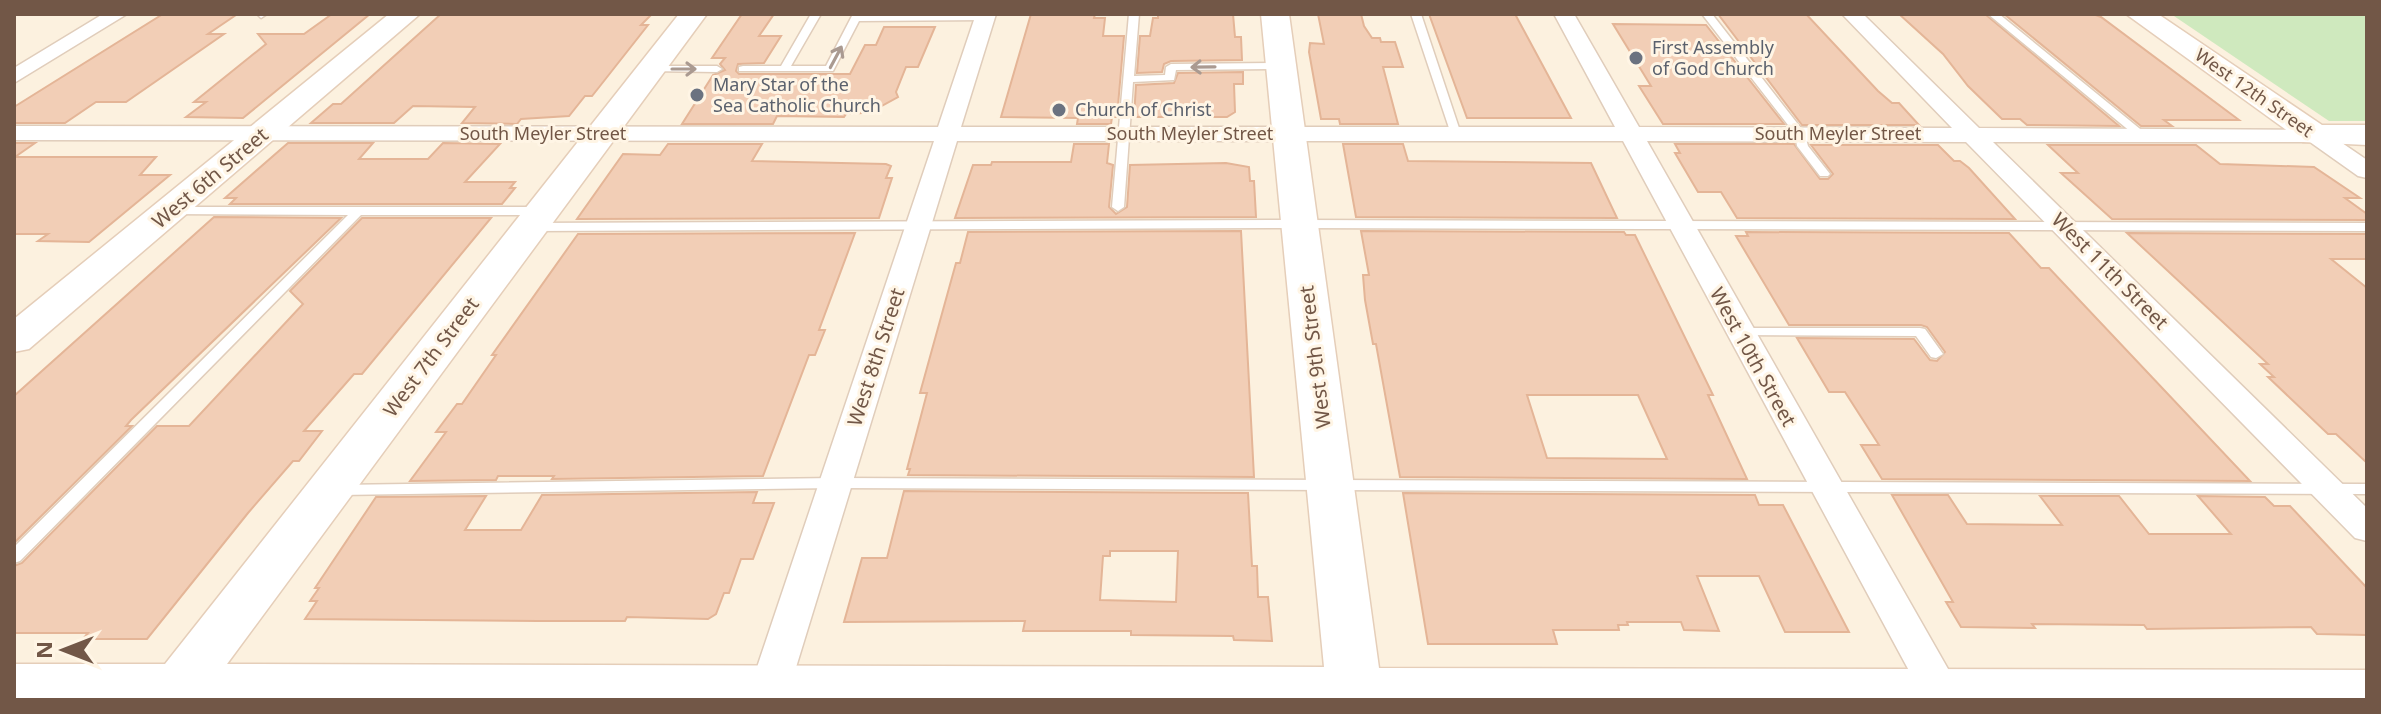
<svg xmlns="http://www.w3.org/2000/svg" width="2381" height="714" viewBox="0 0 2381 714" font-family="'Noto Sans',sans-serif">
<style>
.green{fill:#cfe9be}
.building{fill:#f2ceb6;stroke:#e4b597;stroke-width:2;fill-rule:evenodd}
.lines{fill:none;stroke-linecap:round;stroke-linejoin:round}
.lane-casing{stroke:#e0cdbb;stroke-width:3}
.street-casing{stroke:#e0cdbb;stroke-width:3}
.secondary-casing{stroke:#e5ceb9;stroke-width:3}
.lane{fill:#fff;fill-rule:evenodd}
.street{fill:#fff;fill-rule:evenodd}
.secondary{fill:#fff;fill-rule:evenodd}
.oneway{stroke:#aa9a91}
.worship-dot{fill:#6b7280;stroke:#fff5e5;stroke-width:3}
.labels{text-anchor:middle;stroke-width:6;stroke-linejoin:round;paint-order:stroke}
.far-worship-label{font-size:18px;fill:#5b616d;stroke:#fff5e5;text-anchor:start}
.far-street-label{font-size:18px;fill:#725747;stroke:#fff5e5}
.street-label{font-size:20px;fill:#725747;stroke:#fff5e5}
</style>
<rect width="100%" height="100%" fill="#fcf1df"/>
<path class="green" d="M2171 14H2367V121H2329Z"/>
<path class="building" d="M163 14 236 15 208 34H224L126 102H96L65 123H14V107Z
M332 14H370L243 118 186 117 206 102H194L266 44 258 34H304Z
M441 14H652L641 25H648L600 86 592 96H585L569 116 521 119 517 124 462 123 475 107 413 106 394 123H311L333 104H341Z
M742 14H774L759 36H781L764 63 738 64 736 71 739 74H850L865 45H876L884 27H935L918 67H906L896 92 898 97 880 107 878 112 846 114 844 117 777 116 773 124H682L713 75 725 70 720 64 725 58H712Z
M1031 14H1095L1094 18H1105L1103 36H1124L1117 117H1112L1111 124H1077L1078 118 1001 117Z
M1158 14H1233L1235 37H1241L1242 60 1171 61 1164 64 1162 72 1137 73 1140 36H1150L1153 18H1158Z
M1318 14H1361L1364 26 1372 38H1380L1381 42H1395L1403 67H1383L1398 124H1340L1339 119H1321L1309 52 1310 43 1324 44Z
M1429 14H1515L1571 118H1467Z
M1718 14H1806L1878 91 1892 103H1899L1919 125H1802Z
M1899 14H1985L2119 126 2027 125 2020 119H2002L1968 86 1943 54Z
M2004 14H2093L2101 17 2239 120H2164L2172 126H2141Z
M1613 24 1706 25 1784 124H1663L1639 86H1651Z
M1243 72V84H1234L1235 112 1227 117H1134L1136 85 1174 83 1178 73Z
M14 143H35L15 157H156L140 175H170L89 242 38 241 48 234H14Z
M288 143H373L359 159H428L443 143 500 144 465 182H515L510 188H515L502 204H230L236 198H225Z
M668 144H762L752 161 886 164 891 166 886 178H892L879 218 577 219 623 154 660 155Z
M1074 144H1109L1107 163 1113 165 1109 207 1116 214 1127 207 1130 165 1226 163 1249 167 1250 181H1254L1256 217 955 218 973 165H991L992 162H1071Z
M1343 144H1403L1408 161 1591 163 1617 218 1356 217Z
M1675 144H1794L1820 179H1828L1833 174 1811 145H1938L1954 161H1960L1969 168 2015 219 1737 218 1721 192H1698L1675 153H1680Z
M2048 145H2196L2220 164 2314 167 2360 198H2345L2367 214V220L2112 219 2061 173H2078Z
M214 217 341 218 131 420 126 426H132L14 543V396Z
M362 218H491L362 374H354L304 431H322L299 461H293L248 513 147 639H83L88 633H14V566L22 563 157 426H189L303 304 290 291Z
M1241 231 1254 477 908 475 910 469H907L927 393H920L956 263H960L968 232Z
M1361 231 1624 232 1626 235H1635L1713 395H1708L1747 479 1400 477 1376 344H1373L1365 300 1363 275H1369ZM1527 395H1638L1667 459 1547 458Z
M1746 232 2009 233 2041 268H2049L2250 481 1882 479 1861 445H1879L1845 392H1829L1797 338 1914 339 1930 360 1937 361 1945 352 1927 327 1921 325H1789L1736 236H1748Z
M855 233 819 330H825L815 355H809L763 476 552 479 554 476H498L496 480 410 481 446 432H436L457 404H462L496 355H492L578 234Z
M2127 233 2367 234V259H2331L2367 288V463L2336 434H2328L2268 377H2274L2260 364H2268Z
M904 491 1248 493 1252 566H1257L1258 597H1268L1272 641 1234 640 1233 636 1131 635V631H1023L1025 621 844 622 862 558H887ZM1110 551H1178L1176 602 1100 600 1103 556H1110Z
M757 492 753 503H774L753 559H741L729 593H724L716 614 708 619 627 617 625 621H538L305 619 317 601H310L319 588H315L376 497 486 496 465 530H521L542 495Z
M1403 493 1755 495 1759 505H1783L1849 632H1785L1759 576H1697L1719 631 1684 630 1681 622H1627L1628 625H1618L1619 630H1553L1557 644H1428Z
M1892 495H1948L1967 524 2062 525 2040 496H2119L2149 534H2231L2198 496 2265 497 2274 506H2290L2367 588V635L2317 634 2311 627 2147 629 2144 625 2032 624 2035 628 1961 627 1946 602H1953Z"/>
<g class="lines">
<defs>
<path id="lane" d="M257 14H267L261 18Z
M811 14H821L791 66H826L853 14H985L990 17 985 20 859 21 833 71H739V67L743 66H781Z
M1129 14H1139L1134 76 1165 75 1166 67 1171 64 1281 63 1286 66 1281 69 1176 70 1174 80 1133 82 1124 207 1118 211 1112 207Z
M1411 14H1421L1461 134 1460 136H1452L1451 134Z
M1702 14H1712L1804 132 1808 146 1830 174 1828 176H1820L1797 146 1795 134Z
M1988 14H1999L2145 133V137H2137Z
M651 66H717L722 69 717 72 647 71V67Z
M172 207H543L549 211 543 215H361L20 561 14 563V547L348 215 168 214 166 211 168 208Z
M1299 220 2367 223V231L1299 228 531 231 525 227 531 223Z
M1739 328H1920L1925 329 1943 354 1936 358 1931 357 1916 336 1734 335 1732 332 1734 329Z
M835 478 2367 484V494L835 488 339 495 333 494 331 490 333 486 339 485Z"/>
<path id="street" d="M103 14H127L14 83V68Z
M976 14H996L961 127H1615L1554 14H1574L1639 127 1952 128 1842 14H1863L1979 128 2323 130 2367 160V178L2358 176 2310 142H1993L2367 508V541L2355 538 1966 142 1647 141 1960 690V700H1920V691L1623 141H957L786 700H746L934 141 14 140V126L938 127Z"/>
<path id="secondary" d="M389 14H420L29 349 14 352V319Z
M679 14H707L227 664 1324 667 1261 14H1289L1379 668 2367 670V700H14V664H165Z
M2126 14H2158L2322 125H2367V145L2303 142Z"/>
</defs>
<use href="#lane" class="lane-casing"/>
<use href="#street" class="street-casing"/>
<use href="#secondary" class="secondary-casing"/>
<use href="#lane" class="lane"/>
<use href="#street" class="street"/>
<use href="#secondary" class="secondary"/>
</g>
<defs><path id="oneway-shaft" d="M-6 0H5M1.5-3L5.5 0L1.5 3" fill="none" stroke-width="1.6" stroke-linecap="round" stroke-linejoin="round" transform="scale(2)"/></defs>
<g class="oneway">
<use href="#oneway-shaft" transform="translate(836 57) rotate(-62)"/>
<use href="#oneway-shaft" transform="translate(1203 67) rotate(179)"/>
<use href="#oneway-shaft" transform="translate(684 69)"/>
</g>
<g class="worship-dot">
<circle cx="1636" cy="58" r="8"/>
<circle cx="697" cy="95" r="8"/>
<circle cx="1059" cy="110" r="8"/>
</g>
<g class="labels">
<g class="far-worship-label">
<text x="1652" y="54">First Assembly<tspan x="1652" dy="21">of God Church</tspan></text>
<text x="713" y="91">Mary Star of the<tspan x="713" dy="21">Sea Catholic Church</tspan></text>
<text x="1075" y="116">Church of Christ</text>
</g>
<g class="far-street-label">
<text transform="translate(2254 93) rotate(35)" y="6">West 12th Street</text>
<text x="543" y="140">South Meyler Street</text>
<text x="1190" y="140">South Meyler Street</text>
<text x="1838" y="140">South Meyler Street</text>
</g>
<g class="street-label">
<text transform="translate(210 178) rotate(-40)" y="7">West 6th Street</text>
<text transform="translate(2110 271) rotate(45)" y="7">West 11th Street</text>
<text transform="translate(431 357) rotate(-53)" y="7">West 7th Street</text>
<text transform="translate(876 357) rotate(-72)" y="7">West 8th Street</text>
<text transform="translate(1315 357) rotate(-97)" y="7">West 9th Street</text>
<text transform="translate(1753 357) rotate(61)" y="7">West 10th Street</text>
</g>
</g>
<rect width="2381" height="714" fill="none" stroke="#725747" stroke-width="32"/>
<g transform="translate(64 650) rotate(270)" stroke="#fff5e5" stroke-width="6" paint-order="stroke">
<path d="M0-6L14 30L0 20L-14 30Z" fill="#725747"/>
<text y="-12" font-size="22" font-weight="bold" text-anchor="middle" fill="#725747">N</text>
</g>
</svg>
